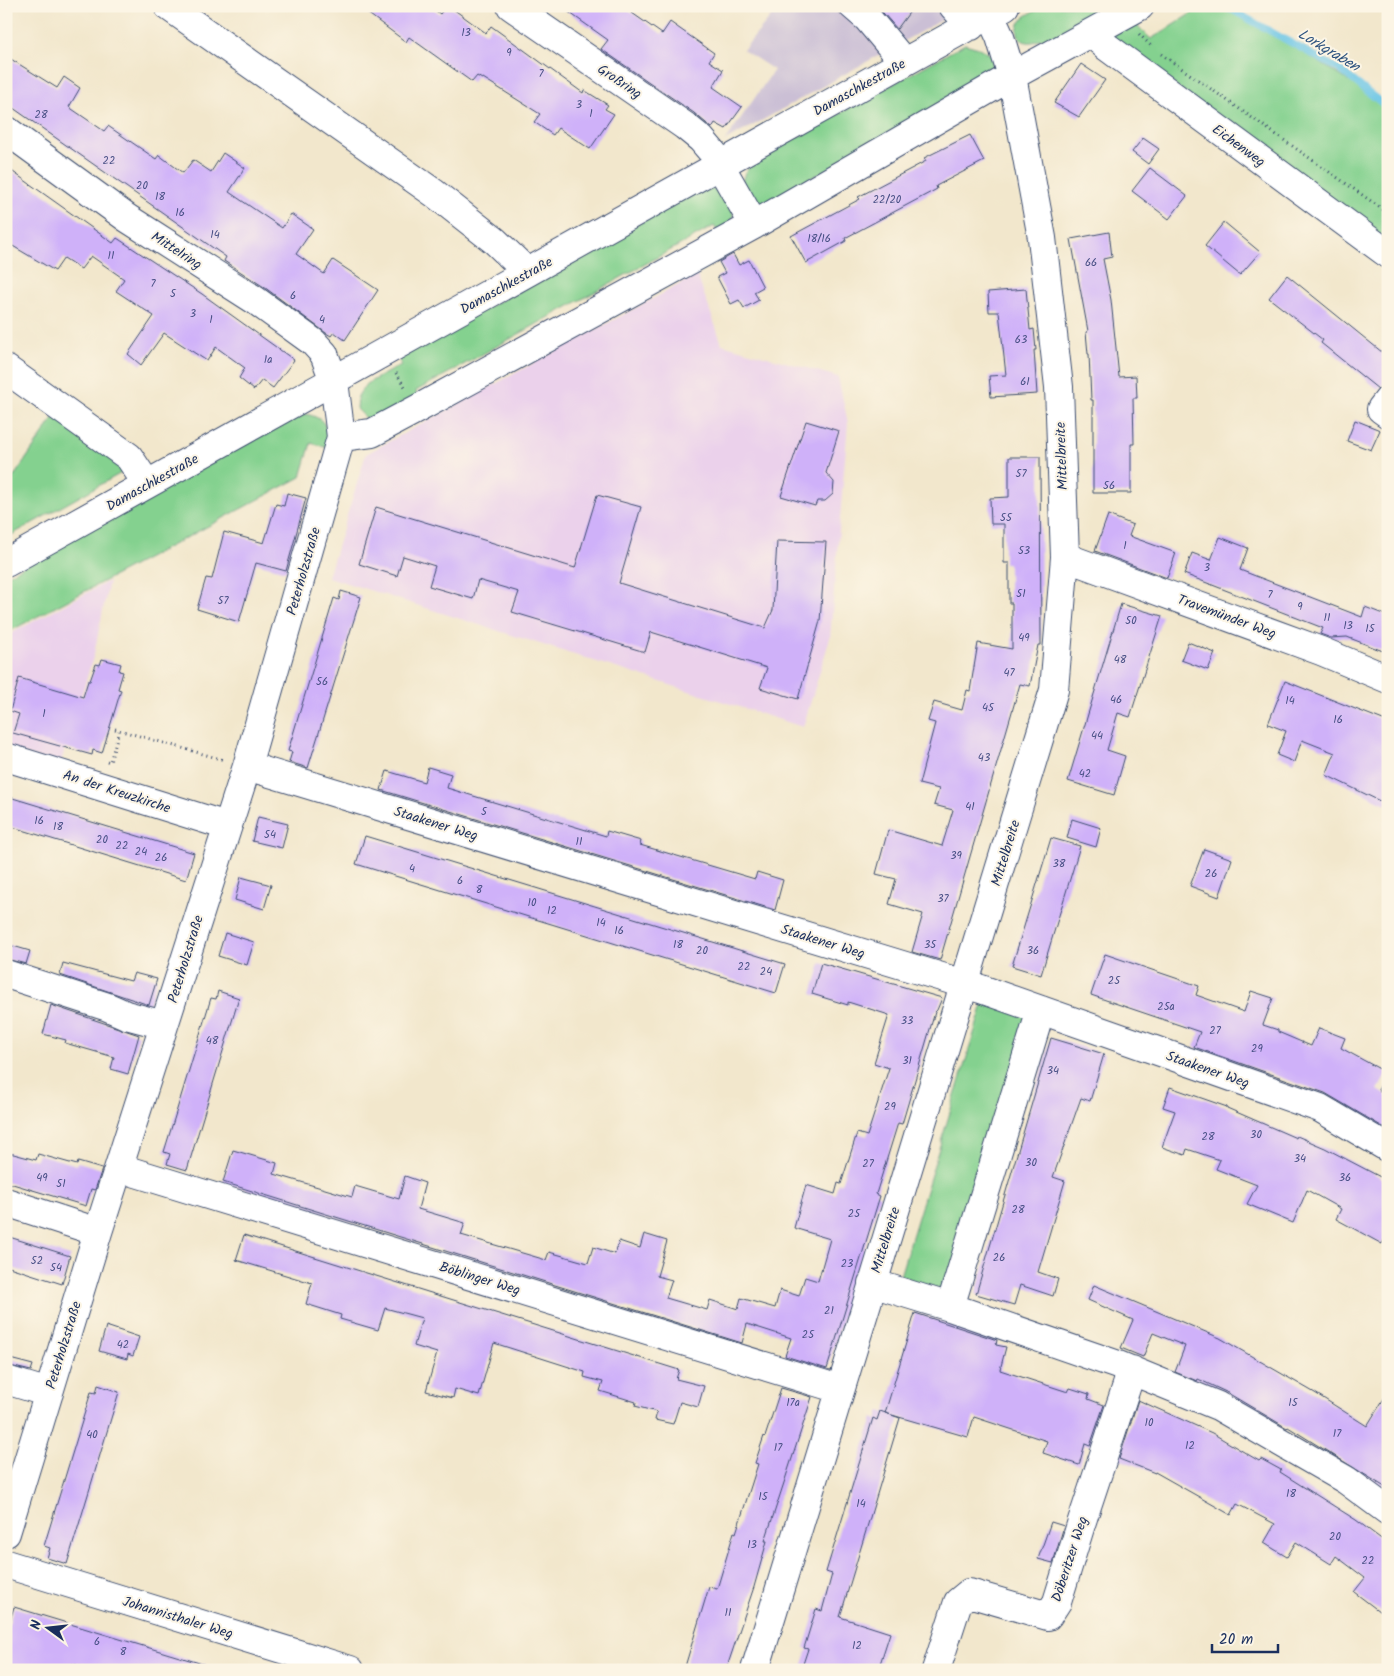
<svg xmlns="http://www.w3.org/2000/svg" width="1394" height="1676" viewBox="0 0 1394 1676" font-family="Kalam,sans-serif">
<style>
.built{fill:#ebd1eb}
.industrial{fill:#cbbfd5}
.green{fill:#84d18f;stroke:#508076}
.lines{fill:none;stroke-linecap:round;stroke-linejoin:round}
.stream{stroke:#68c5e6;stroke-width:7}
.building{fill:#cfb1f9}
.minor-casing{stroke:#3b4b6e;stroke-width:30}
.path{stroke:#3b4b6e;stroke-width:3;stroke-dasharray:1 4;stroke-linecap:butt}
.minor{stroke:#fff;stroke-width:28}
.labels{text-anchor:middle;stroke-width:4;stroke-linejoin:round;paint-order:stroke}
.number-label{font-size:11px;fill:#485085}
.street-label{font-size:14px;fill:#1b2f5e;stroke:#fcf5e5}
.water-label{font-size:15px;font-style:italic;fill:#2e5480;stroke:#fcf5e5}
</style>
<rect width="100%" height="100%" fill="#fcf5e5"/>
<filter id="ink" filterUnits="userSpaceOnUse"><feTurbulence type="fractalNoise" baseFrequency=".02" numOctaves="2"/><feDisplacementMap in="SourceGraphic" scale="10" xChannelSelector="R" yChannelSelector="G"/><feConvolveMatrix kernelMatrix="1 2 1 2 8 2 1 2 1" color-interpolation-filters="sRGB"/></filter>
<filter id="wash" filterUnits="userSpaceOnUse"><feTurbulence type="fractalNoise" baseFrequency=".0096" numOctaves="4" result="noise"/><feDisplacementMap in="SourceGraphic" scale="20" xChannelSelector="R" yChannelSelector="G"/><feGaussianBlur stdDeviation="1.12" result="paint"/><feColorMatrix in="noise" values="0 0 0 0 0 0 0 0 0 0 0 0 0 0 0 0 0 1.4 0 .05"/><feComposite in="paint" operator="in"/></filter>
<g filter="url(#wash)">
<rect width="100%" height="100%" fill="#f2e7cc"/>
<path class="built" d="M697 275 722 344 838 377 848 423 830 638 803 727 328 577 366 454Z
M109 581 94 654 60 765 6 748V636Z"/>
<path class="industrial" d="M758 6H944L954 13 725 141 774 70 743 50 771 17Z"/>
<path class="green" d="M1040 6H1121L1047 46 1041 39C1025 48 1012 37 1020 22 1024 15 1034 12 1040 8Z
M1203 6H1231L1388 106V241L1107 36 1133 21 1151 39Z
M965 44 979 48 993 56 992 71 982 83 754 210 741 185 745 172 756 160Z
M703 187 722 191 733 206V223L720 235 714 226 416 391 417 396 377 419 366 418 357 409 358 396 366 384 401 365 398 358Z
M305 414C327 418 328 428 328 448L311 443 301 477 6 633V576L295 415Z
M56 415 125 464 123 472 6 538V488Z
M984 1001 1032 1017 948 1292 900 1276Z"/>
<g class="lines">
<path class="stream" d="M1225 6 1340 70 1388 108"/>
</g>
<g id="blocks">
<path class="building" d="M358 6H430L440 14 446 6H449L486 33 491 26 583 93 584 90 608 105 605 109 614 114 590 149 558 128 553 135 534 122 540 114 483 78 482 79 477 76 472 82 409 37 406 42Z
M560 6H622L662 34 670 22 714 53 709 61 723 70 713 87 742 107 726 129 715 123 712 128 694 113 601 49 608 40Z
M877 6H914L897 29Z
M6 56 57 88 64 77 80 88 69 107 104 131 108 126 156 159 159 155 183 173 193 160 211 172 223 153 245 168 229 192 282 228 291 214 313 229 296 254 324 274 333 260 378 290 345 340 334 332 331 336 326 333 264 287 224 261 226 257 6 103Z
M1081 64 1105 80 1079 117 1054 103Z
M970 135 984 161 936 186 937 189 845 238 846 241 806 263 791 236 860 199 858 197 926 161 924 158Z
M1143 138 1159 149 1148 164 1132 152Z
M6 167 113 243 117 238 202 294 294 360 273 388 262 380 254 390 239 378 245 368 216 347 207 361 164 333 141 365 128 354 154 316 116 291 124 279 91 256 81 269 64 258 55 271 6 242Z
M1150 168 1187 196 1169 219 1132 191Z
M1224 222 1260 252 1240 275 1205 246Z
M1109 232 1112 257 1103 259 1111 300 1119 377 1136 376 1137 398H1133L1134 444H1131V493H1093V400H1091L1089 354H1088L1086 332 1088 331 1071 239Z
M733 254 739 265 749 260 763 287 754 292 759 300 744 308 739 300 731 304 717 277 725 273 719 262Z
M1287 275 1388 357V385H1383L1378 389 1321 343 1323 340 1269 298Z
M1026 289 1030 330 1034 329 1036 350H1034L1037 394 991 397 989 376 1006 375 999 312H989L988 292Z
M1355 420 1380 430 1371 450 1347 441Z
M806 421 839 431 826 473 834 482 833 494 825 501H817L815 506 781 496Z
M1009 457H1040L1041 645H1038L1030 686 1020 684 940 960 912 952 923 914 889 904 896 879 876 874 888 830 942 846 953 810 934 805 939 789 919 784 935 723 928 721 934 702 962 710 967 690 970 691 978 643 1012 649V603H1009V563H1004V524H991L990 498 1009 497Z
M287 493 306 498 286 571 256 563 239 622 197 609 206 578 212 579 224 532 264 543 276 504 284 506Z
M597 495 641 507 619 583 765 628 773 610 777 541 826 542 820 621 798 699 760 688 767 668 683 642 651 632 645 652 512 612 519 592 478 580 473 599 429 586 435 566 403 556 397 576 359 564 376 507 575 568Z
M1108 515 1133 525 1129 536 1176 553 1167 578 1095 551Z
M1220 537 1248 548 1240 570 1362 617 1365 607 1388 616V653L1347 637 1331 638 1320 634 1323 628 1184 574 1192 553 1211 560Z
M341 591 361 597 308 768 289 762 292 752 288 751 334 598 339 600Z
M1121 604 1162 616 1130 717 1118 713 1107 750 1125 756 1114 795 1068 781Z
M1188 642 1215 653 1208 670 1181 660Z
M102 659 121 664 119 671 123 672 118 689 121 690 102 753 93 750 92 755 13 733 19 714 10 711 19 678 83 697 88 681H90L96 664 100 665Z
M1285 681 1388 722V805L1326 775 1335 753 1302 740 1294 762 1277 755 1286 731 1268 724Z
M428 767 451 774 447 788 606 836 607 831 641 841 640 845 755 879 757 872 783 880 775 910 381 790 387 771 424 782Z
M6 796 194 853 186 880 6 825Z
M258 817 288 824 282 848 252 841Z
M1072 819 1101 828 1096 847 1067 838Z
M365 836 785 964 776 993 356 864Z
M1051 838 1080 846 1041 975 1012 966Z
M1204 849 1232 859 1219 897 1190 886Z
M241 877 271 885 264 909 235 900Z
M225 933 254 942 247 965 218 956Z
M6 944 30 951 26 964 6 959Z
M1105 954 1199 986 1196 995 1244 1012 1251 991 1273 998 1263 1025 1278 1030V1032L1311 1046 1319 1028 1345 1038 1341 1048 1387 1073 1378 1090 1388 1096V1130L1325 1093 1194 1047 1200 1032 1091 995Z
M63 963 131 981 134 973 157 979 149 1005 60 975Z
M821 963 942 998 937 1010 935 1012 902 1124 898 1123 876 1194 880 1196 827 1369 785 1356 791 1338 747 1324 742 1343 223 1182 233 1150 277 1163 274 1174 352 1197 355 1186 399 1199 405 1176 425 1183 418 1209 465 1223 461 1235 546 1260 549 1252 588 1263 593 1247 615 1254 619 1241 640 1248 644 1234 667 1241 657 1276 672 1280 666 1298 707 1310 710 1300 738 1309 741 1298 775 1308 780 1290 799 1296 805 1277 818 1281 830 1239 794 1228 806 1185 835 1194 838 1183 841 1184 857 1133 867 1136 889 1068 874 1063 889 1015 848 1002V1005L812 994Z
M218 991 239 998 187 1170 167 1164 170 1154 164 1152 211 998 216 999Z
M51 1005 139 1035 128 1074 111 1069 114 1057 65 1043 66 1040 43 1034Z
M1051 1038 1104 1054 1090 1101 1081 1098 1053 1177 1065 1181 1038 1272 1058 1279 1053 1296 1020 1285 1014 1305 976 1294Z
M1170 1087 1227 1107V1108L1296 1138 1297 1136 1325 1148 1388 1181V1233L1382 1244 1336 1219 1341 1209 1307 1190 1293 1223 1247 1204 1257 1185 1216 1169 1220 1160 1187 1149 1185 1155 1162 1147 1175 1111 1163 1107Z
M6 1152 36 1160 38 1154 77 1165 78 1162 102 1169 95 1190 91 1189 86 1206 6 1182Z
M244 1235 679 1370 676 1379 704 1386 698 1407 680 1402 673 1424 655 1420 657 1412 635 1406 636 1402 600 1391 603 1382 584 1377 585 1372 494 1343 479 1396 455 1389 453 1398 426 1391 437 1353 414 1346 422 1318 385 1308 378 1330 340 1319 341 1315 306 1304 312 1283 236 1260Z
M6 1236 70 1256 62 1284 6 1266Z
M1094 1285 1220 1338 1315 1393 1367 1426 1388 1392V1489L1288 1427 1287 1428 1226 1392 1198 1379 1197 1381 1175 1372 1185 1346 1153 1333 1143 1357 1121 1348 1133 1320 1088 1300Z
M915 1313 997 1340 996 1345 1006 1347 1000 1370 1068 1392 1070 1388 1089 1394 1088 1399 1104 1405 1090 1446 1085 1444 1079 1465 1043 1453 1047 1441 974 1417 968 1437 885 1413Z
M106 1326 139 1337 133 1356 128 1354 127 1359 99 1351Z
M6 1358 33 1365 31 1371 6 1365Z
M98 1385 119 1392 67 1564 47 1558 50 1548 44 1546 91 1392 96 1393Z
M781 1388 812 1397 765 1541H767L754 1587 726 1670H684L709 1587 717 1589 734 1532 736 1533 758 1464 755 1463 764 1436 765 1437Z
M1138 1400 1212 1433 1259 1461 1261 1459 1281 1470 1280 1472 1356 1520 1388 1544V1618L1354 1592 1365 1578 1336 1556 1331 1564 1296 1542 1287 1557 1264 1543 1275 1524 1237 1504 1231 1515 1155 1472V1473L1119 1459Z
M880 1411 900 1418 840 1617 890 1633 878 1670H801L808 1649 804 1648 816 1609 822 1611 832 1574 826 1572 873 1418 877 1420Z
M1051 1522 1064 1526 1053 1563 1038 1559Z
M14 1607 206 1665 205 1670H93L72 1664 70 1670H6V1634Z"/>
</g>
</g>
<g filter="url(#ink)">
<use href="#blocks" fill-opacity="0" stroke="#3b4b6e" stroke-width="1"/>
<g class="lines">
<defs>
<path id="minor" d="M168 6 434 193 495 241 519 264 524 274
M511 6 685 126 701 139 713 153 754 225
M853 6 868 19 904 62
M953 6 971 26
M1092 34 1107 47 1388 254
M6 130 127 218 255 300 313 342 324 354 334 381 341 437 247 766 98 1232 6 1533
M6 369 129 457 147 484
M1388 400 1381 409 1388 414
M341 437 372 433 419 408 754 225 1012 76 1140 6
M1065 557 1321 651 1388 679
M6 563 1005 6
M6 757 227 826
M247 766 981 989 1320 1108 1388 1148
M6 974 108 1007 126 1015 164 1025
M120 1168 826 1385 840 1388
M6 1202 98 1232
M872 1283 950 1307 1118 1365 1218 1406 1346 1480 1388 1511
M950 1307 1041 1010
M6 1380 49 1393
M6 1564 350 1670
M755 1670 1054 690 1065 557 1059 387 1042 238 1012 76 1000 37 990 15
M936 1670 958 1602 969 1593 1048 1616 1057 1602 1082 1521 1132 1370"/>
</defs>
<use href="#minor" class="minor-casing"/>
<path class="path" d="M1139 34 1152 47
M1161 54 1388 213
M396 373 406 388
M115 729 224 760
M107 761 110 762 119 731"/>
<use href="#minor" class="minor"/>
</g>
</g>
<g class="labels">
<g class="number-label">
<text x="466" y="36">13</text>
<text x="509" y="56">9</text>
<text x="541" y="77">7</text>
<text x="579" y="108">3</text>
<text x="591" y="117">1</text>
<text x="41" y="118">28</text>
<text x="109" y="164">22</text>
<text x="142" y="189">20</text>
<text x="160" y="200">18</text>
<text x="887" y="203">22/20</text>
<text x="180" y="216">16</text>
<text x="215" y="238">14</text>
<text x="819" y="242">18/16</text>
<text x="111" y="259">11</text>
<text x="1091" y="266">66</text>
<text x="153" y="287">7</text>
<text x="173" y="297">5</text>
<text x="293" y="299">6</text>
<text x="193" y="317">3</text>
<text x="211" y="323">1</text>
<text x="322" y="323">4</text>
<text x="1021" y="343">63</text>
<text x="268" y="363">1a</text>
<text x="1025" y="385">61</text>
<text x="1021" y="477">57</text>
<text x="1109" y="489">56</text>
<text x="1006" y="521">55</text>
<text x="1125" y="549">1</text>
<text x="1024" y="554">53</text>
<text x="1207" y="571">3</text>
<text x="1021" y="597">51</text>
<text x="1270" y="598">7</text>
<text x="223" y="604">57</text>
<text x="1300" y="610">9</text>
<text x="1327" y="621">11</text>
<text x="1131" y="624">50</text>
<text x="1348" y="629">13</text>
<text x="1370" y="632">15</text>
<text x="1024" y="641">49</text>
<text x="1120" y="663">48</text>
<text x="1009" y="676">47</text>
<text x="322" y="685">56</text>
<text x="1116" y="703">46</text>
<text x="1290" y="704">14</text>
<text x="988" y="711">45</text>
<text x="44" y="717">1</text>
<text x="1338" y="723">16</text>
<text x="1097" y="739">44</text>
<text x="984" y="761">43</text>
<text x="1085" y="777">42</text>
<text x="970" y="810">41</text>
<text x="484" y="815">5</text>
<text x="39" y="824">16</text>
<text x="58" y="830">18</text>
<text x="270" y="838">54</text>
<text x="102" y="843">20</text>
<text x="579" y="845">11</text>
<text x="122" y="849">22</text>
<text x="141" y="855">24</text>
<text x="956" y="859">39</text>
<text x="161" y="861">26</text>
<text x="1059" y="867">38</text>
<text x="412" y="872">4</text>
<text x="1211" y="877">26</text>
<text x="460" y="884">6</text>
<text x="479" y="893">8</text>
<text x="943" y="902">37</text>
<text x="532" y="906">10</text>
<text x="552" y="914">12</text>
<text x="601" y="926">14</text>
<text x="619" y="934">16</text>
<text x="678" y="948">18</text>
<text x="930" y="948">35</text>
<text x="702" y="954">20</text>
<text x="1033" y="954">36</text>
<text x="744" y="970">22</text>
<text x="766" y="975">24</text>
<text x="1114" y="984">25</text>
<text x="1166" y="1010">25a</text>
<text x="907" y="1024">33</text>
<text x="1215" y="1034">27</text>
<text x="212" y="1044">48</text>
<text x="1257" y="1052">29</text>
<text x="907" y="1064">31</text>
<text x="1053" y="1074">34</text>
<text x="890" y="1110">29</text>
<text x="1256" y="1138">30</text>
<text x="1208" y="1140">28</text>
<text x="1300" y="1162">34</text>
<text x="1031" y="1166">30</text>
<text x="868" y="1167">27</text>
<text x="42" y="1181">49</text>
<text x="1345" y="1181">36</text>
<text x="61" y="1187">51</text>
<text x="1018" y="1213">28</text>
<text x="854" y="1217">25</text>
<text x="999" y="1261">26</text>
<text x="37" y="1264">52</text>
<text x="847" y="1267">23</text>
<text x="56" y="1271">54</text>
<text x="829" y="1314">21</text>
<text x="808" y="1338">25</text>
<text x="123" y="1348">42</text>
<text x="793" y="1406">17a</text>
<text x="1293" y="1406">15</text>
<text x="1149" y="1426">10</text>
<text x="1337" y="1437">17</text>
<text x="92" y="1438">40</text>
<text x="1190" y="1449">12</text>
<text x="778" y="1451">17</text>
<text x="1291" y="1497">18</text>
<text x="763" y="1500">15</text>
<text x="861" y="1507">14</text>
<text x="1335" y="1540">20</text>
<text x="752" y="1548">13</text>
<text x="1368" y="1564">22</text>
<text x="728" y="1616">11</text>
<text x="97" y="1645">6</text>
<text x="857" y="1649">12</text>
<text x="123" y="1655">8</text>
</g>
<g class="street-label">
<text transform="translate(620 81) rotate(34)" y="5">Großring</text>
<text transform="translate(859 87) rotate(-29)" y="5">Damaschkestraße</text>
<text transform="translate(1239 145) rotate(36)" y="5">Eichenweg</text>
<text transform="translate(177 250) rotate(33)" y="5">Mittelring</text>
<text transform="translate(506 285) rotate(-29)" y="5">Damaschkestraße</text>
<text transform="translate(1061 456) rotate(-92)" y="5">Mittelbreite</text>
<text transform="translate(152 482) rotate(-29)" y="5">Damaschkestraße</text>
<text transform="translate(303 571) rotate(-74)" y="5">Peterholzstraße</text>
<text transform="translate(1227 616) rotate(20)" y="5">Travemünder Weg</text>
<text transform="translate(117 791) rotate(18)" y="5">An der Kreuzkirche</text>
<text transform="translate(436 823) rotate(17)" y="5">Staakener Weg</text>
<text transform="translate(1005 853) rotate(-73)" y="5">Mittelbreite</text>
<text transform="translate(823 941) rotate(17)" y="5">Staakener Weg</text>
<text transform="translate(185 959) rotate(-73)" y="5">Peterholzstraße</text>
<text transform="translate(1208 1069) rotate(19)" y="5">Staakener Weg</text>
<text transform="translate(885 1240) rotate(-73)" y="5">Mittelbreite</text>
<text transform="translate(480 1278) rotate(17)" y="5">Böblinger Weg</text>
<text transform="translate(63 1345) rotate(-73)" y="5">Peterholzstraße</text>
<text transform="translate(1069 1559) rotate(-72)" y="5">Döberitzer Weg</text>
<text transform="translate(178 1617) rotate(17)" y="5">Johannisthaler Weg</text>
</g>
<g class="water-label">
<text transform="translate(1329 50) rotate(31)" y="5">Lorkgraben</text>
</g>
</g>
<rect width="1394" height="1676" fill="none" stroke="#fcf5e5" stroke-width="25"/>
<g transform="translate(48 1628) rotate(285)" stroke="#fcf5e5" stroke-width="4" paint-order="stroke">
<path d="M0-4L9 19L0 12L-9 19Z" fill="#1b2f5e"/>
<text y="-8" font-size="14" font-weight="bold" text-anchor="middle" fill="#1b2f5e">N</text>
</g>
<path d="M1212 1644v8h66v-8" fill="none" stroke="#1b2f5e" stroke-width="2.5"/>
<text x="1219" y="1644" font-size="15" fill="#1b2f5e" stroke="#fcf5e5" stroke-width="4" paint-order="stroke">20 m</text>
</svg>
